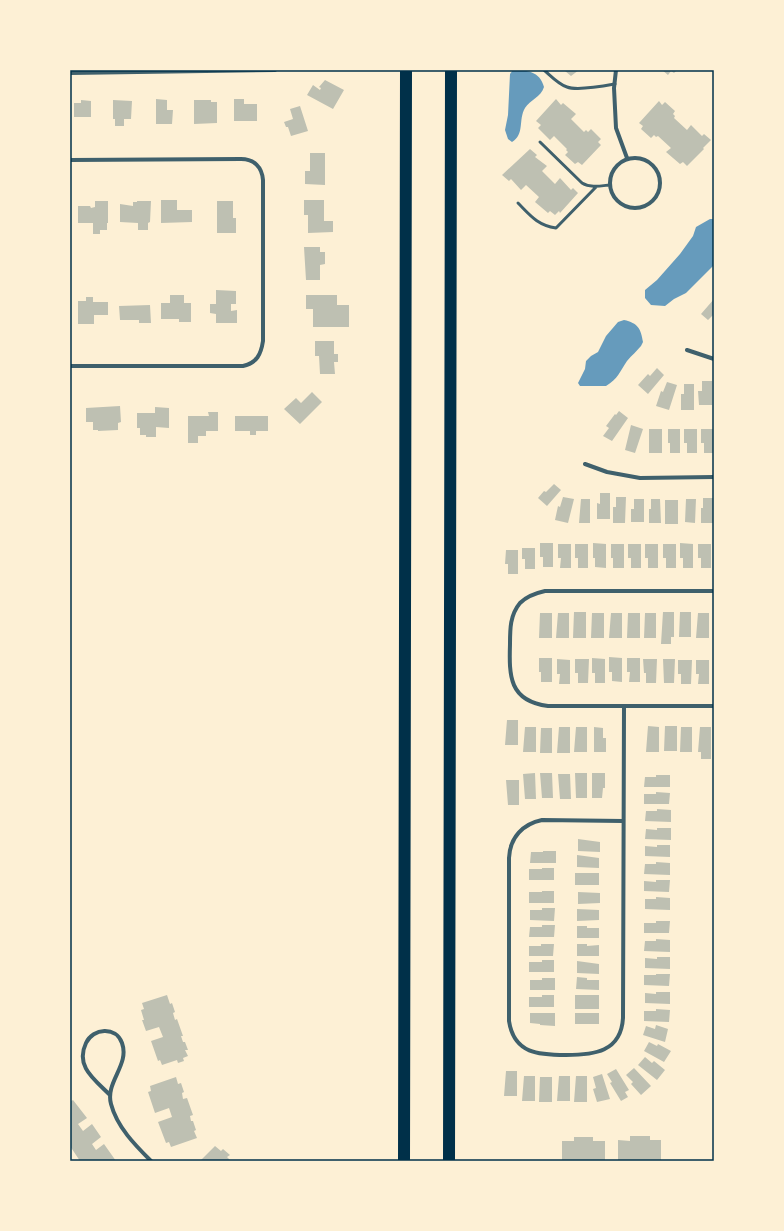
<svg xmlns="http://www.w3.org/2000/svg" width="784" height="1231" viewBox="0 0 784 1231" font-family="'Work Sans',sans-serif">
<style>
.water{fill:#669bbc}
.building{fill:#bec0b2}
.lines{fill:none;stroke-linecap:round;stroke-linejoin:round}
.service{stroke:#3f606c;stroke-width:3}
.minor{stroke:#3f606c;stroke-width:4}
.motorway{stroke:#003049;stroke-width:12}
.neatline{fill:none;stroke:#003049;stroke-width:1.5}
</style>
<rect width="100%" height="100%" fill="#fdf0d5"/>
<path class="water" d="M513 70C526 70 540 71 544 87 541 97 530 100 525 108 518 120 525 134 512 142L508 139 505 130 508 115 510 74Z
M710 219H714V265L686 293 674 299 665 306 651 305 645 298V290L657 280 680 254 693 236 696 227Z
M624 320C638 323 641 329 643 342L641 346C637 351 632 355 627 361 620 371 618 379 606 386H580L578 383 585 369 586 361 591 356 598 352 606 336 618 322Z"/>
<path class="building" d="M566 70H579L571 76 565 71Z
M662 70H677L674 73 671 71 668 75Z
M325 80 344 90 333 109 307 95 313 85 320 90 321 88 319 87Z
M156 99 167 100V110H173L172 124H156Z
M234 99H244V104H257V121H234Z
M556 99 561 105 563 103 576 114 571 119 584 132 586 130 588 132 591 129 601 139 598 142 601 145 582 165 578 162 575 164 565 155 568 152 566 150 567 149 554 136 550 140 538 128 541 125 536 121Z
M81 100 91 101V117H74V103H81Z
M113 100 132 101 131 119H124V126H115V119H113Z
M194 100H211V102H217V123L194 124Z
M659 101 662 105 665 102 675 111 673 114 675 116 674 118 687 130 691 125 702 136 704 134 711 140 703 148 704 149 687 166 683 162 680 164 666 152 671 148 658 136 656 137 654 135 651 138 641 129 643 126 639 123Z
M300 106 308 131 291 136 288 127H286L284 122 293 119 290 109Z
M530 149 537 155 535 157 547 166 542 171 555 184 560 178 571 190 573 188 578 193 560 213 559 211 555 215 550 211 548 213 535 202 539 197 526 185 521 190 511 179 509 181 502 175Z
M310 153H325V185L305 184V171H310Z
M161 200H177V210H192V222L161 223Z
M304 200H324V221H333V232L308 233V215H304Z
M95 201H108V223H107V230H100V234H93V223H78V206H90L91 208 95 207Z
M137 201H151L150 222 148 223V230H138V223L120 222V204L133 206V202H137Z
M217 201H233V218H236V233H217Z
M304 247H320V252H325V264L320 265V280H306Z
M216 290 236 291V304H231V311L237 310V323H216V314L210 313V304H216Z
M170 295H184V303H191V322H179V319H161V303H170Z
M306 295H337V305H349V327H313V309H306Z
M86 297H93V302H108V315H94V324H78V301H86Z
M714 299V314L708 320 701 314Z
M150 305 151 323H139V320H120L119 306Z
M315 341H334V354H338V362H334L335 374H320L319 356H315Z
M657 368 664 375 648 394 638 385 648 374 650 376Z
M702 381H712V405H699L698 391H702Z
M667 382 677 385 669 410 656 406 661 391 663 392Z
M684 384H694V410H681V394H684Z
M312 392 322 402 300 424 284 409 296 398 301 403Z
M120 406 121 422 118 423V430L98 431V430H93V422H86V408Z
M155 407 169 408V428L156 427V437H146V435H140V428H137V413H155Z
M619 411 628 418 612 441 603 436 609 428 606 426 615 414 616 415Z
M208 412H218V431H206V436H198V443H188V416H209Z
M235 416H268V431H256V435H250V431H235Z
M631 425 643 429 635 453 625 450Z
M649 429H662V453H649Z
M668 429H680V453H670V443H668Z
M684 429H697V453H687V443H684Z
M701 429H714V453H704V443H701Z
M554 484 561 490 547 506 538 498 544 491 546 492Z
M600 493H610V519H597V503L600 504Z
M563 497 574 499 568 523 555 520 558 506 560 507Z
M616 497H626L625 523H613V507H616Z
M703 498H713V523H701V508H703Z
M581 499H590V523H579Z
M634 499H644V522H631V509H634Z
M651 499H660L661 523H649V509H651Z
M686 499H696L695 523 685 522Z
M665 500H678V524H665Z
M540 543H553V567H543V557H540Z
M593 543 606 544V568L595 567V558H593Z
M680 543 693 544V568H683V558H680Z
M558 544H571V568H560L561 558H558Z
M575 544H588V568H578V558H575Z
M611 544H624V568H613V558H611Z
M628 544H641V568H631V558H628Z
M645 544H658V568H648V558H645Z
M663 544H676V568H666V558H663Z
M698 544H711V568H701V558H698Z
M522 548H535V569H525V559H522Z
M506 550H518V574H508V564H505Z
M574 612H586V638H573Z
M663 612H674V637H671V644H661Z
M680 612H691V637H679Z
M540 613H552V638H539Z
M558 613H569V638H556Z
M592 613H604V638H591Z
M611 613H622V638H609Z
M628 613H640V638H627Z
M645 613H656V638H644Z
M698 613H709V638H696Z
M609 657 622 658V682L612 681V672H609Z
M539 658H552V682H541V672H539Z
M592 658 605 659V683H595V673H592Z
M627 658H640V682H629L630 672H627Z
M557 659 570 660V684H559L560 674H557Z
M575 659H589L588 683H578V673H575Z
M643 659H657L656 683H646V673H644Z
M663 659H675L674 683H664Z
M678 660H692L691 684H681V674H678Z
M696 660H709V684H698L699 674H696Z
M507 720H518V745H505Z
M648 726 659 727V752H646Z
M665 726H677V751H664Z
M525 727H536V752H523Z
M559 727H570V753H557Z
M576 727H587V752H574Z
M594 727 603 728V738H606V752H594Z
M681 727H692V752H680Z
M700 727H711V759H701V752H698Z
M541 728H552V753H540Z
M535 773 536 799H525L523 774Z
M540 773H552L553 798H542Z
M575 773H587V798H576Z
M592 773H605V788H603L602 798H592Z
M558 774H570L571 799H560Z
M656 775H670V787H644L645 777H656Z
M506 780H519V805H508Z
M656 792 670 793 669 804H644V794H656Z
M657 809 671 810V822L645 821 646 811H657Z
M657 828H671V840L645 839 646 829 657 830Z
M578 839 600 842V852L578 851Z
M657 845H670V857L645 856V846L657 847Z
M543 851H556V863H530L531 852H543Z
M577 855 599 858V868L577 867Z
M656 862 670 863V875L644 874 645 864H656Z
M542 868H554V880H529V869H542Z
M575 873H599V885H575Z
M656 880H670L669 892 644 891V881L656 882Z
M542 891H554V903H529V892H542Z
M578 892 600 893V903L578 904Z
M656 897 670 898V910L645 909V899H656Z
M542 908H555L554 921 530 920V910H542Z
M577 909 599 910V920L577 921Z
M656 921H670L669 933H644V923H656Z
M542 925H555L554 937H529L530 927H542Z
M577 926H587V928H599V938H577Z
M656 939 670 940V952L644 951 645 941H656Z
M541 944H554L553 956H529V946H541Z
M577 944H587V946L599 945V956H577Z
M657 957H670V969L645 968V958L657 959Z
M542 960H554V972H529V962H542Z
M577 961 599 964V974L577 973Z
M656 974H670L669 986 644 985V975H656Z
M577 977 587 978V980H599V990L576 989Z
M542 978H555V990H530V980H542Z
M656 992H670V1004L645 1003V993L656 994Z
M167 995 170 1004 172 1003 175 1012 173 1013 175 1020 177 1019 183 1036H181L183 1042H185L188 1050H185L188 1056 183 1058 184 1061 178 1063 177 1060 162 1065 160 1060 158 1061 151 1041 163 1037 159 1027 146 1031 142 1020H144L141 1010 144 1009 142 1003Z
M542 995H554V1007H529V997H542Z
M575 995H599V1009H575Z
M656 1009 670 1010 669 1022 644 1021V1011H656Z
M530 1013H555V1026L540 1025V1024L530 1023Z
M575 1013H599V1024H575Z
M656 1025 668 1029 665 1042 643 1035 646 1026 655 1029Z
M649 1042 657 1046 658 1044 671 1051 664 1062 644 1051Z
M645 1057 652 1063 654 1061 665 1070 657 1080 638 1065Z
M634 1068 651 1086 641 1095 631 1084 633 1082 626 1075Z
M616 1069 629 1090 625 1092 628 1097 621 1101 610 1083 612 1082 607 1074Z
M506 1071H517V1096H504Z
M602 1074 610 1099 597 1102 593 1089 596 1088 593 1077Z
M524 1076H535V1101H522Z
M559 1076H570V1101H557Z
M576 1076H587V1102H574Z
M176 1077 178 1084 181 1083 184 1092 182 1093 183 1099 187 1098 193 1115 190 1116 191 1121H193L196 1130 194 1131 197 1138 171 1147 169 1142 166 1143 158 1122 172 1117 169 1108 155 1113 148 1092 151 1091 150 1086Z
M540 1077H552V1102H539Z
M73 1100 87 1118 78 1124 83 1131 92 1124 101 1137 92 1144 96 1150 104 1144 116 1161H80L70 1146V1102Z
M630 1136H650V1140H661V1161H618V1140L630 1141Z
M574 1137H593V1141H605V1161H562V1141H574Z
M215 1146 221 1151 223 1149 230 1155 227 1157 231 1161H200Z"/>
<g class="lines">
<path class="service" d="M544 70C551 76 558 84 567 87 577 91 604 86 615 84
M540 142 582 183C590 188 600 186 609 185
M518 203C530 215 537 225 556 228L596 187"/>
<path class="minor" d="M616 70 614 88 616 128 627 158
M70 73 275 70
M610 183a25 25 0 1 1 50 0a25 25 0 1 1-50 0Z
M70 160 241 159C254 159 262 167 263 180V341C261 354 257 363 243 366H70
M687 350 714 359
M585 464 607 472 640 478 714 477
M714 591H545C536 593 527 596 520 603 510 615 510 629 510 644 509 676 509 701 548 706H714
M623 821 542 820C523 824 510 837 509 858V1021C514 1054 539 1055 566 1055 594 1055 621 1052 623 1018L624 706
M109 1094C94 1079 75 1066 86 1043 93 1028 116 1026 122 1043 130 1065 105 1082 111 1104 117 1127 135 1145 151 1161"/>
<path class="motorway" d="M404 1161 406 70
M449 1161 451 70"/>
</g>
<rect width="784" height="1231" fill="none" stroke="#fdf0d5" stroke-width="142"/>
<rect x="71" y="71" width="642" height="1089" class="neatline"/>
</svg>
